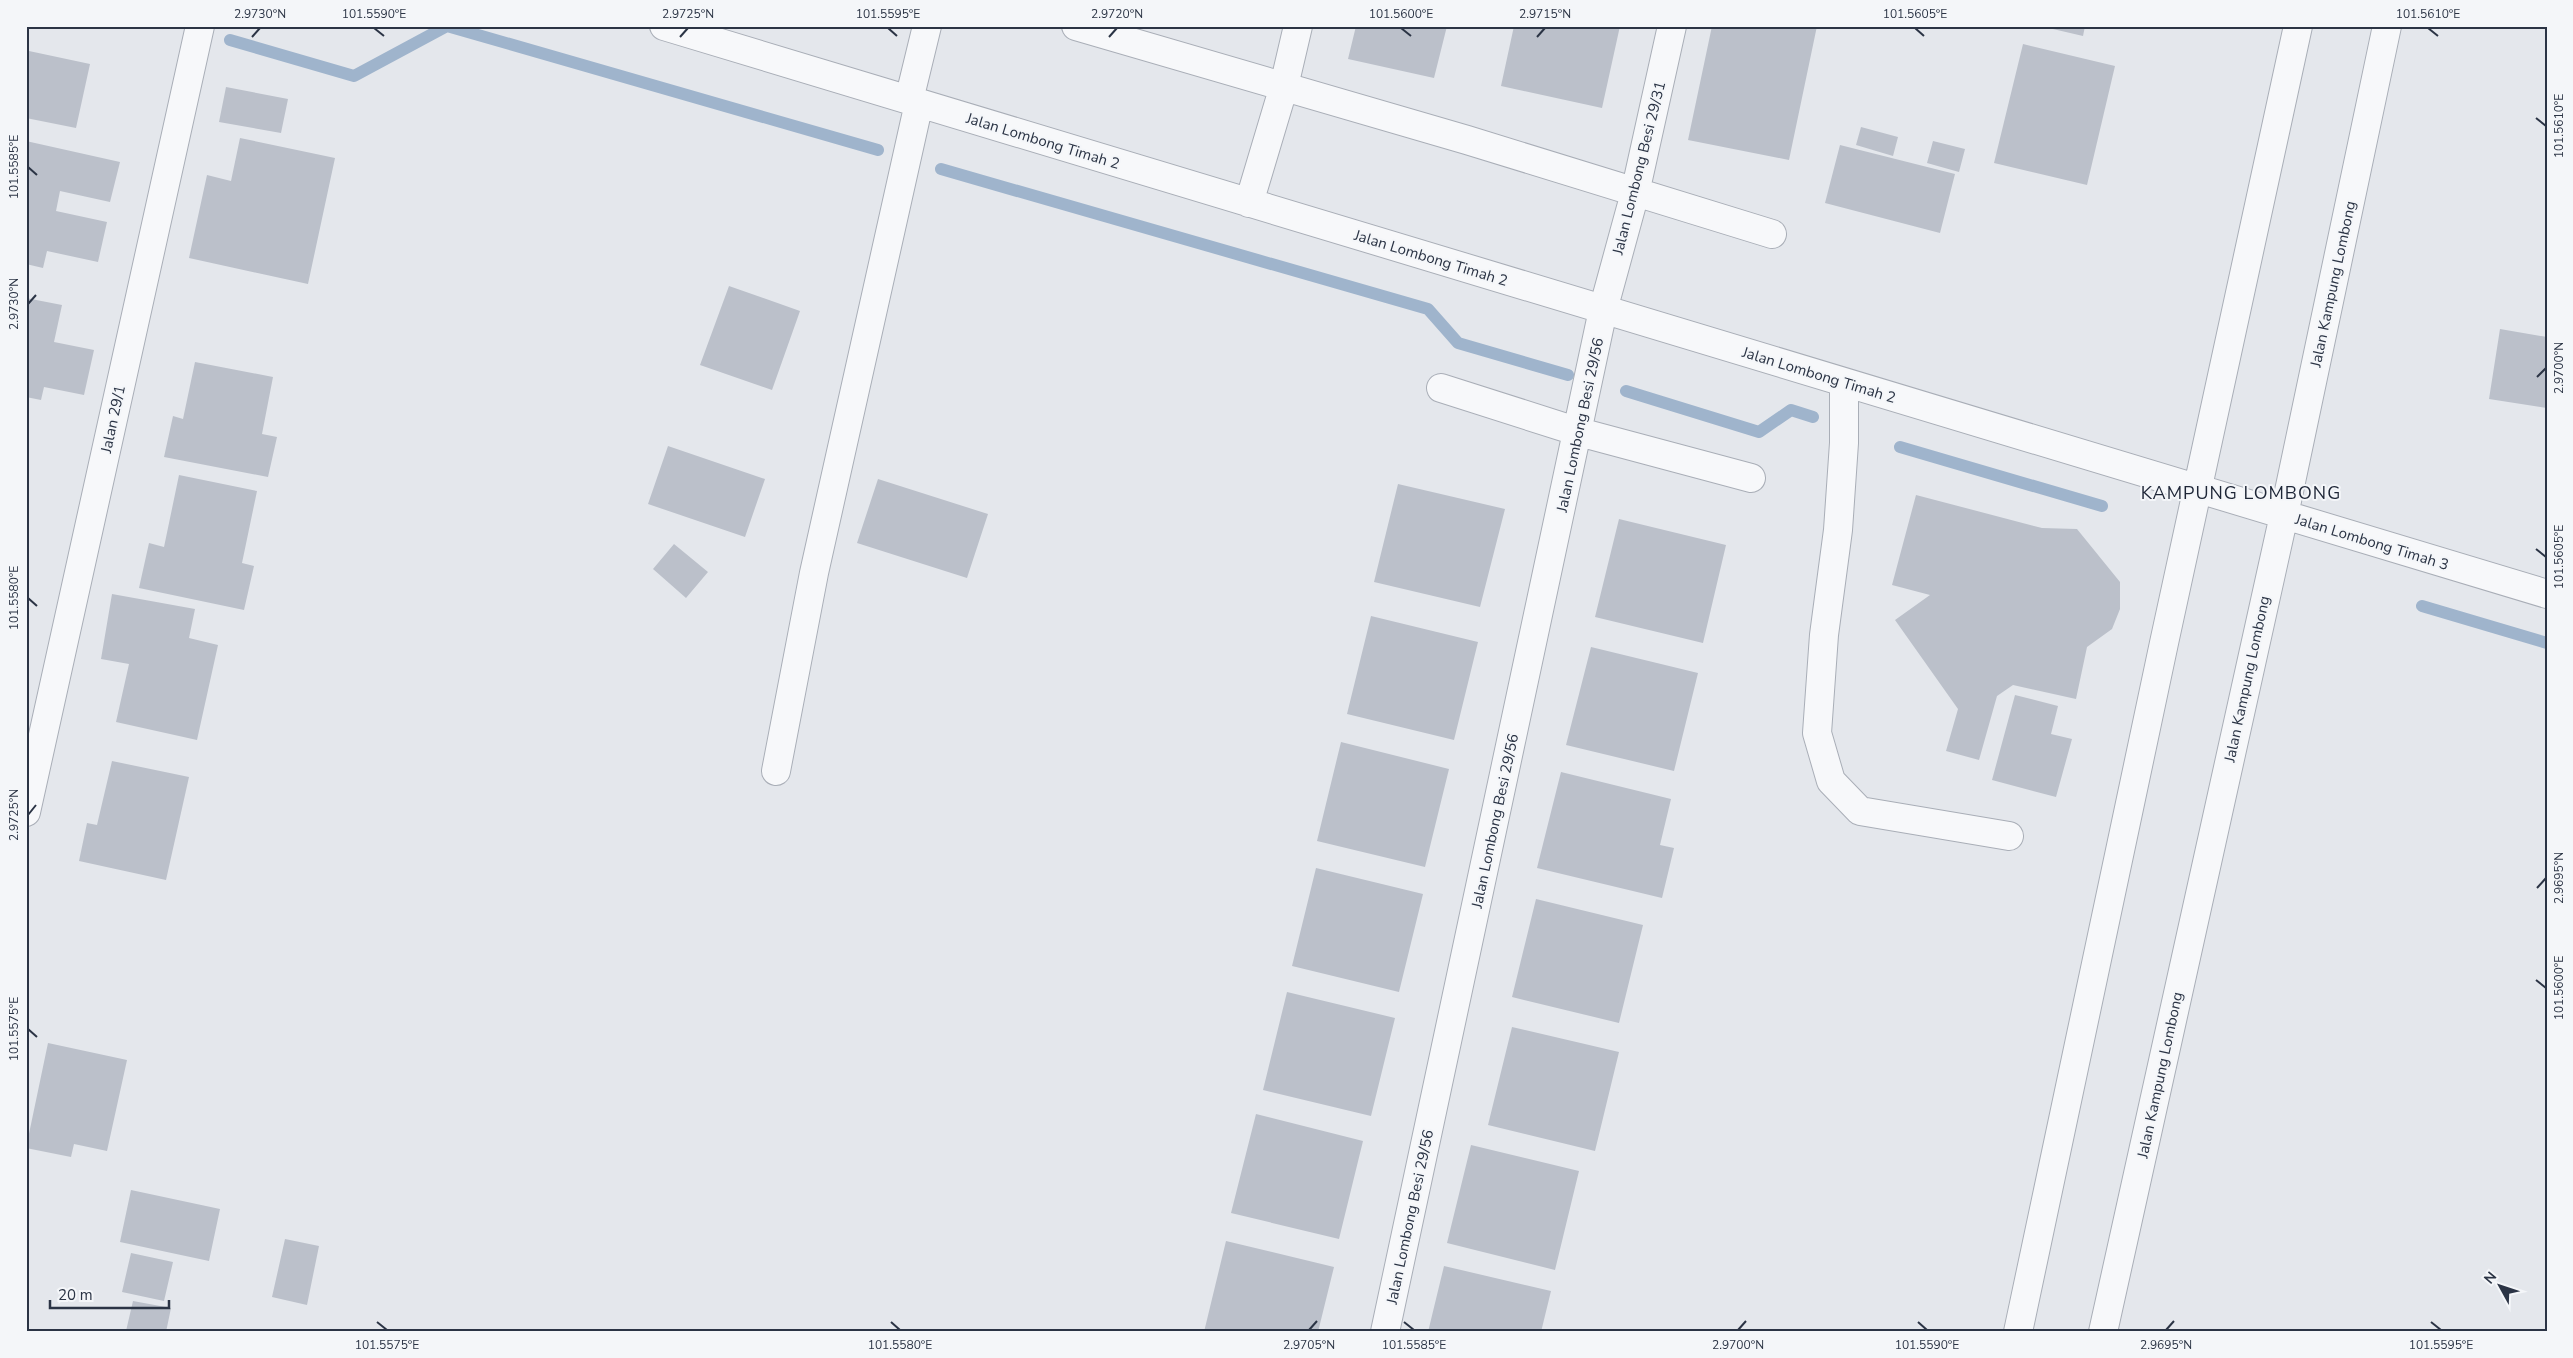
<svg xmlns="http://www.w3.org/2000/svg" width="2573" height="1358" viewBox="0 0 2573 1358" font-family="'Nunito Sans',sans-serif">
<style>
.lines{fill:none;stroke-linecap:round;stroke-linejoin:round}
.stream{stroke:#9fb4cc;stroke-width:12}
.building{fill:#bbc0ca}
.minor-casing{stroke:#a9aeb7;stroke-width:30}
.minor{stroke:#f7f8fa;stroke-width:28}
.ticks{fill:none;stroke:#2b3445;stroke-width:2}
.labels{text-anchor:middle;stroke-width:4;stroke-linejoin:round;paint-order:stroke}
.street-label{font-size:15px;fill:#2b3445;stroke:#f4f6f9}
.quarter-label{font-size:18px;letter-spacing:1px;fill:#1d2536;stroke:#f4f6f9}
.neatline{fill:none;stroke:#2b3445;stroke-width:2}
.ticks-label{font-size:12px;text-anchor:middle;fill:#2b3445}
</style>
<rect width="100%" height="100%" fill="#e4e7ec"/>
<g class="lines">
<path class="stream" d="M447 26 878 150
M230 40 354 76 447 26
M941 169 1428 309 1458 343 1568 375
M1626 391 1759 432 1791 410 1813 417
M1900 447 2102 506
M2422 606 2547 643"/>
</g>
<path class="building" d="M1356 26H1447L1434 78 1348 59Z
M1514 26H1620L1602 108 1501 86Z
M1712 26H1817L1789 160 1688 140Z
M2040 26H2085L2083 36Z
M2023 44 2115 66 2087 185 1994 163Z
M29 51 90 64 76 128 26 118V65Z
M226 87 288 99 281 133 219 122Z
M1861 127 1898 137 1893 156 1856 145Z
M240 138 335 158 308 284 189 258 207 175 231 181Z
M26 141 120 162 110 202 60 191 56 211 107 222 98 262 47 251 43 268 26 264Z
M1933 141 1965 149 1959 172 1927 163Z
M1840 145 1955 174 1940 233 1825 203Z
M729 286 800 311 772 390 700 365Z
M26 298 62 305 54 342 94 350 84 395 44 387 41 400 26 397Z
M2500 329 2547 337V408L2489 399Z
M195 362 273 377 262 434 277 437 268 477 164 457 173 416 183 419Z
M668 446 765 479 745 537 648 504Z
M179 475 257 491 242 563 254 566 244 610 139 588 149 543 164 547Z
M878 479 988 514 967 578 857 543Z
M1398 484 1505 509 1480 607 1374 582Z
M1916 495 2042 528 2077 529 2120 582V609L2112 629 2087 647 2076 699 2013 685 1997 696 1979 760 1946 751 1958 709 1895 620 1930 595 1892 585Z
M1619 519 1726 545 1703 643 1595 617Z
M674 544 708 572 686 598 653 569Z
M112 594 195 609 189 638 218 645 197 740 116 722 129 664 101 659Z
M1371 616 1478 642 1454 740 1347 714Z
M1591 647 1698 673 1674 771 1566 745Z
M2015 695 2058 706 2051 734 2072 739 2056 797 1992 780Z
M1341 742 1449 769 1425 867 1317 841Z
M112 761 189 777 166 880 79 861 87 823 97 825Z
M1561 772 1671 799 1660 845 1674 848 1662 898 1537 868Z
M1316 868 1423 894 1399 992 1292 966Z
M1536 899 1643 925 1619 1023 1512 997Z
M1287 992 1395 1018 1371 1116 1263 1090Z
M1512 1027 1619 1052 1595 1151 1488 1125Z
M48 1043 127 1060 107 1151 74 1144 71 1157 26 1148Z
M1256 1114 1363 1141 1339 1239 1231 1213Z
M1471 1145 1579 1171 1555 1270 1447 1243Z
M131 1190 220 1209 209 1261 120 1242Z
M285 1239 319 1246 307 1305 272 1297Z
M1226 1241 1334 1267 1318 1332H1204Z
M131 1253 173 1262 164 1301 122 1292Z
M1444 1266 1551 1291 1541 1332H1428Z
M133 1301 171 1308 166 1332 126 1331Z"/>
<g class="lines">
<defs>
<path id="minor" d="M664 26 2547 594
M1076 26 1467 140 1772 234
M909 100 927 26
M1249 203 1284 86 1298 26
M1844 383V443L1838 530 1824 635 1817 733 1831 781 1860 811 2009 836
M1441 388 1579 432 1751 478
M776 771 814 573 919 103
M26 812 200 26
M1385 1332 1603 310 1635 193 1672 26
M2018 1332 2164 643 2298 26
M2103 1332 2284 515 2387 26"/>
</defs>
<use href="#minor" class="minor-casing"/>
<use href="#minor" class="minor"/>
</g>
<path class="ticks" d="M374 28 384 36M888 28 897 36M1401 28 1411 36M1915 28 1924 36M2428 28 2438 36M252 37 260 28M680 37 688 28M1109 37 1117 28M1537 37 1545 28M2536 118 2546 126M28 167 37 175M28 304 36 295M2537 377 2546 368M2536 549 2546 557M28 598 37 606M28 815 36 805M2537 888 2546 878M2536 980 2546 988M28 1029 37 1037M377 1322 387 1330M891 1322 900 1330M1404 1322 1414 1330M1918 1322 1927 1330M2431 1322 2441 1330M1309 1330 1317 1321M1738 1330 1746 1321M2166 1330 2174 1321"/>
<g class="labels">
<g class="street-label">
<text transform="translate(1043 141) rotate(17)" y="5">Jalan Lombong Timah 2</text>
<text transform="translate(1639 168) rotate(-76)" y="5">Jalan Lombong Besi 29/31</text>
<text transform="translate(1431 258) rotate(17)" y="5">Jalan Lombong Timah 2</text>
<text transform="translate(2333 284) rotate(-78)" y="5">Jalan Kampung Lombong</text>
<text transform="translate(1819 375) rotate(17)" y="5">Jalan Lombong Timah 2</text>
<text transform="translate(113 419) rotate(-78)" y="5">Jalan 29/1</text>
<text transform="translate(1580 425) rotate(-78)" y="5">Jalan Lombong Besi 29/56</text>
<text transform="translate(2372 542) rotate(17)" y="5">Jalan Lombong Timah 3</text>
<text transform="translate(2247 679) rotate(-78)" y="5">Jalan Kampung Lombong</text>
<text transform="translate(1495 821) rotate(-78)" y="5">Jalan Lombong Besi 29/56</text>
<text transform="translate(2160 1075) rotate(-78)" y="5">Jalan Kampung Lombong</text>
<text transform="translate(1410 1217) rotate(-78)" y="5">Jalan Lombong Besi 29/56</text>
</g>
<g class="quarter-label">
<text x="2241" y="499">KAMPUNG LOMBONG</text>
</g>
</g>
<rect width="2573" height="1358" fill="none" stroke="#f4f6f9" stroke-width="55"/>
<g transform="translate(2500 1286) rotate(310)" stroke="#f4f6f9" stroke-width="4" paint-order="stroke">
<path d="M0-4L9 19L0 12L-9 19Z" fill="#2b3445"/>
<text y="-8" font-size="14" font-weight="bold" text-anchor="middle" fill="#2b3445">N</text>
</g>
<path d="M50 1300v8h119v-8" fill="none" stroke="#2b3445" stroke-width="2.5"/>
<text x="58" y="1300" font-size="15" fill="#2b3445" stroke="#f4f6f9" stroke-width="4" paint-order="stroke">20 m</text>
<rect x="28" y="28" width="2518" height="1302" class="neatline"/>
<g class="ticks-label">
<text x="260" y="18">2.9730°N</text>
<text x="374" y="18">101.5590°E</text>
<text x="688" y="18">2.9725°N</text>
<text x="888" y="18">101.5595°E</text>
<text x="1117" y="18">2.9720°N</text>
<text x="1401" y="18">101.5600°E</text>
<text x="1545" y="18">2.9715°N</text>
<text x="1915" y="18">101.5605°E</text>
<text x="2428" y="18">101.5610°E</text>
<text transform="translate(2559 126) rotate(-90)" y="4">101.5610°E</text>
<text transform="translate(14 167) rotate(-90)" y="4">101.5585°E</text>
<text transform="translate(14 304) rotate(-90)" y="4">2.9730°N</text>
<text transform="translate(2559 368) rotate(-90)" y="4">2.9700°N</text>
<text transform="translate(2559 557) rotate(-90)" y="4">101.5605°E</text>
<text transform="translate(14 598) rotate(-90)" y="4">101.5580°E</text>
<text transform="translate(14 815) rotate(-90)" y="4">2.9725°N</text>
<text transform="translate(2559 878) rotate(-90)" y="4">2.9695°N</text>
<text transform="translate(2559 988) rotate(-90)" y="4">101.5600°E</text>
<text transform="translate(14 1029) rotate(-90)" y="4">101.5575°E</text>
<text x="387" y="1349">101.5575°E</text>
<text x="900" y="1349">101.5580°E</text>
<text x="1309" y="1349">2.9705°N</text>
<text x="1414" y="1349">101.5585°E</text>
<text x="1738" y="1349">2.9700°N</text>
<text x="1927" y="1349">101.5590°E</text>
<text x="2166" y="1349">2.9695°N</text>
<text x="2441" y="1349">101.5595°E</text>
</g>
</svg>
